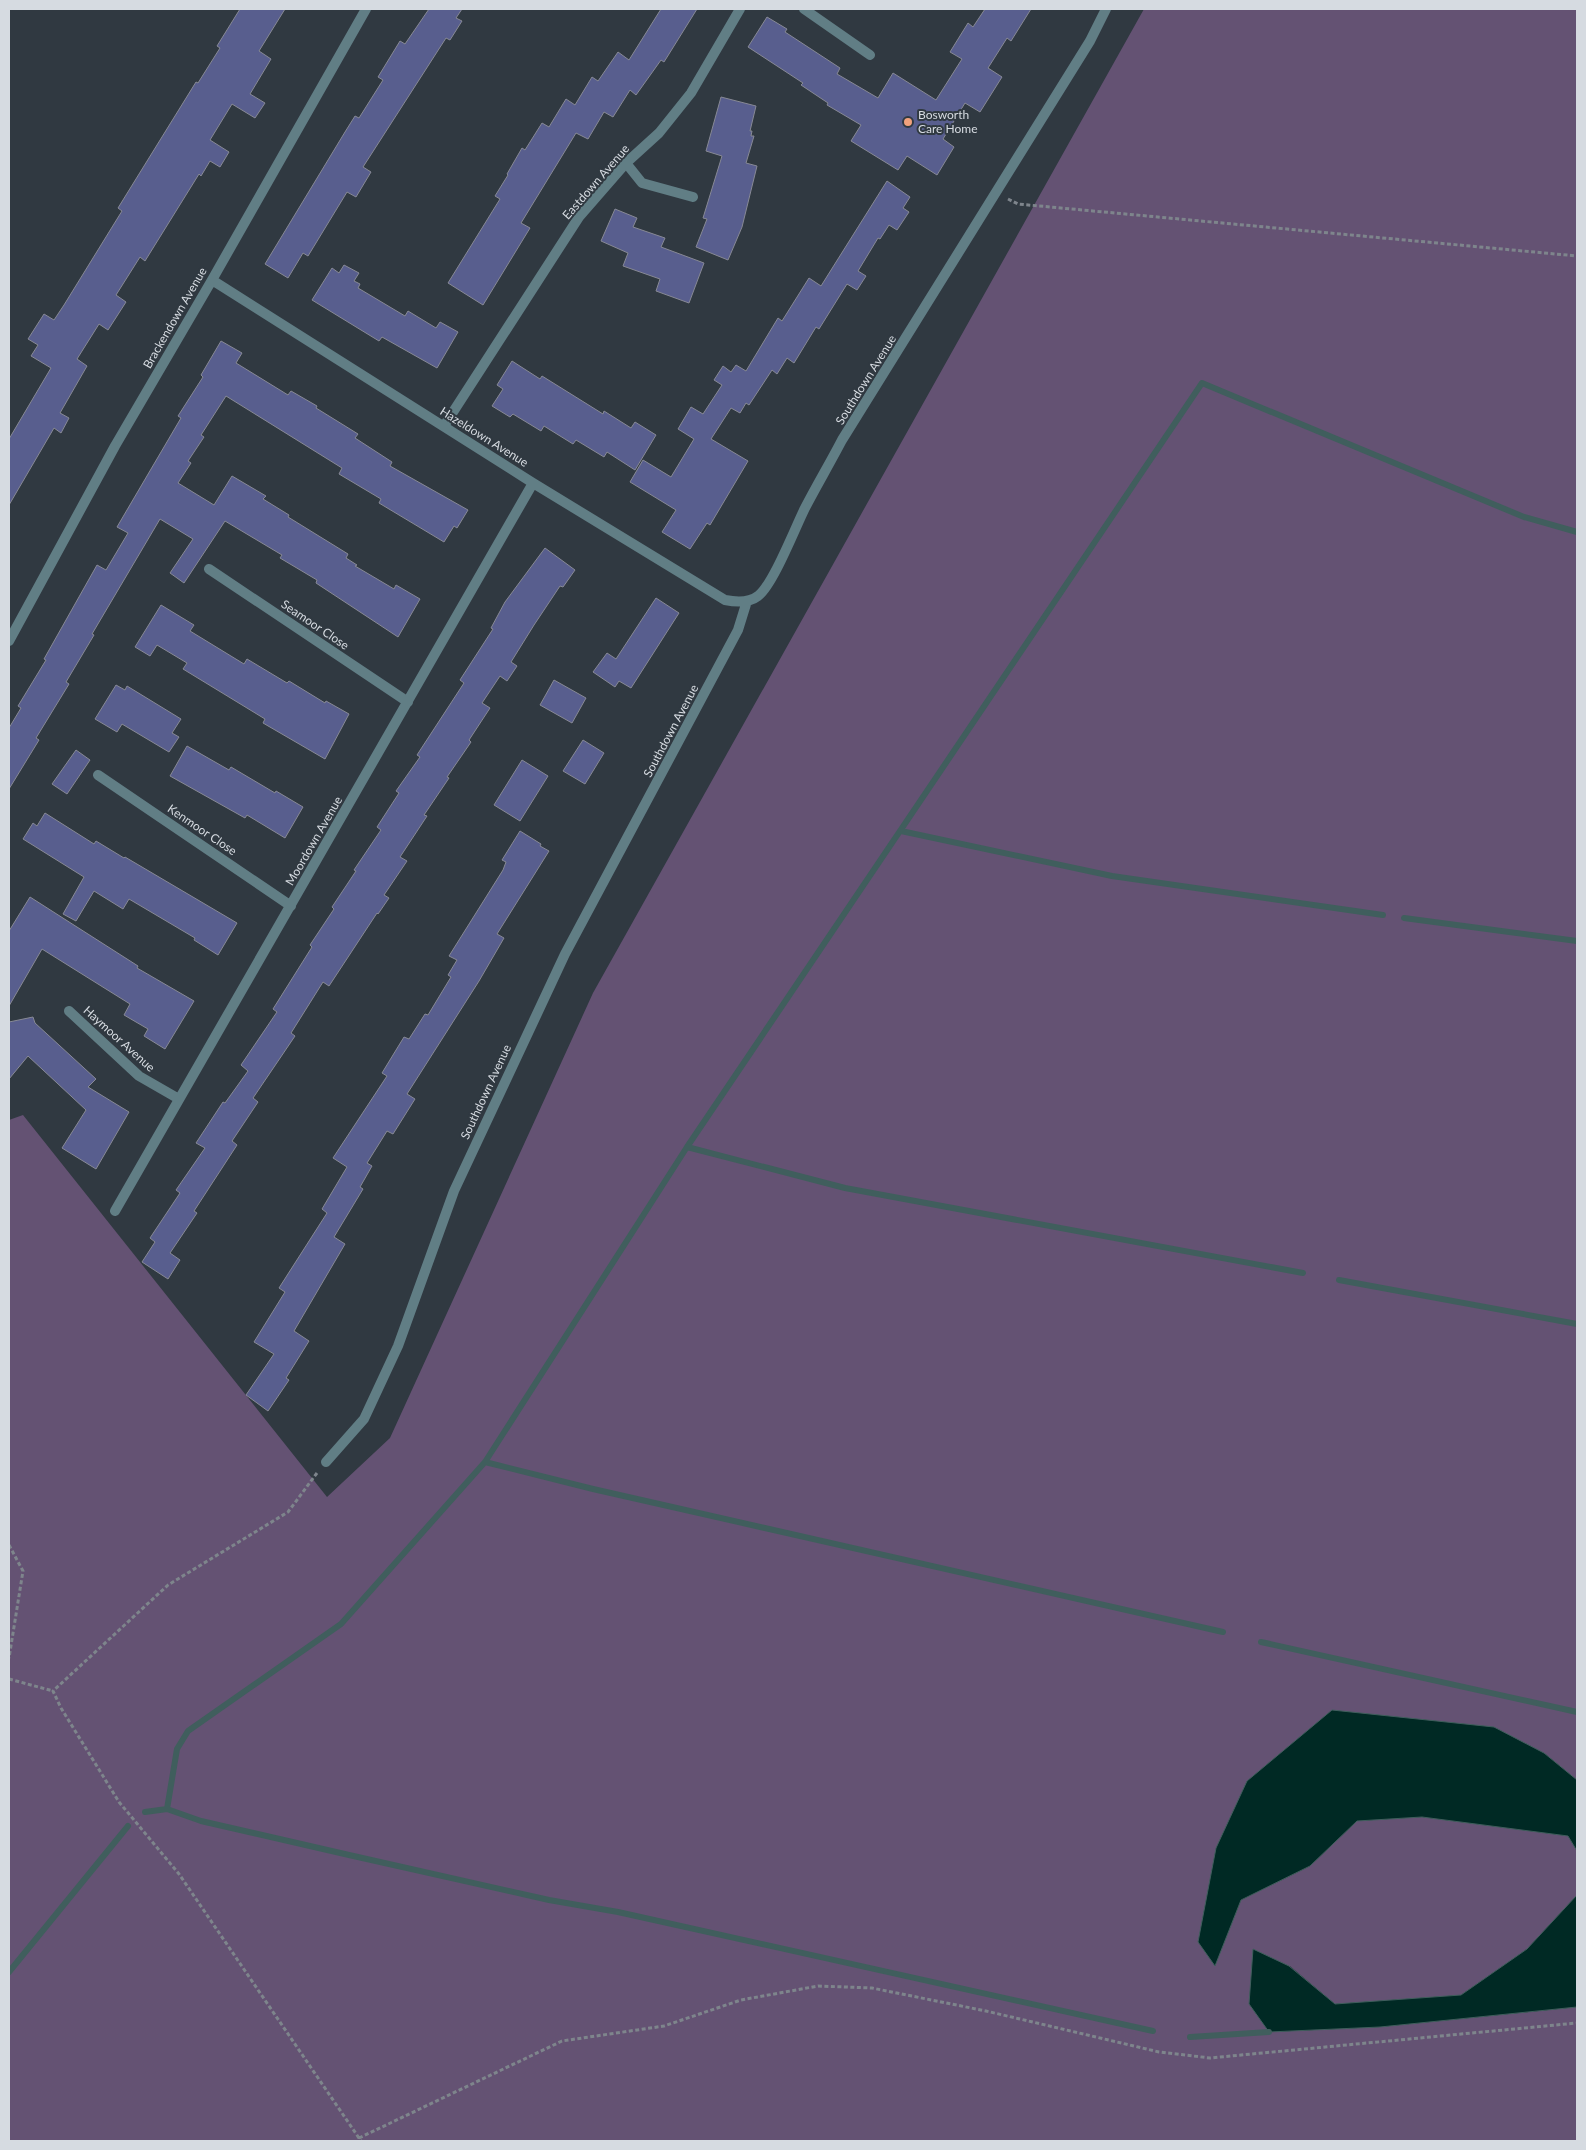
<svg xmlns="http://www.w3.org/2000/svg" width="1586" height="2150" viewBox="0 0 1586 2150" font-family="Lato,sans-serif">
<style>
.green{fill:#645273}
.water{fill:#002924;stroke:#405e5d}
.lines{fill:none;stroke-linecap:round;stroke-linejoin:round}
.stream{stroke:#405e5d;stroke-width:6}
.building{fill:#585e8e;stroke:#878995}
.path{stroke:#7e858c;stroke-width:3;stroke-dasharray:4 2.5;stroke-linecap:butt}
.minor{stroke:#617e85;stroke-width:10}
.poi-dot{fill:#f1a17c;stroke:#303941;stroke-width:2}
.labels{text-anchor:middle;stroke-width:4;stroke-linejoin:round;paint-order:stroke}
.poi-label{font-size:12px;fill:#d6dbe1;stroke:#303941;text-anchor:start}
.street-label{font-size:12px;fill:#d6dbe1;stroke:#303941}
</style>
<rect width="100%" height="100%" fill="#303941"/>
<path class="green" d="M1144 9H1577V1780L1544 1753 1247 1781 1215 1965 1241 1900 1310 1866 1357 1821 1422 1817 1568 1836 1577 1851V1895L1527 1949 1461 1995 1335 2004 1290 1966 1269 2032 1380 2027 1577 2007V2141H9V1120L23 1115 327 1497 390 1438 593 993Z"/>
<path class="water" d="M1332 1710 1494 1727 1544 1753 1577 1780V1851L1568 1836 1422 1817 1357 1821 1310 1866 1241 1900 1215 1966 1198 1942 1216 1848 1247 1781Z
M1577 1895V2007L1380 2027 1269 2032 1249 2004 1253 1949 1289 1966 1335 2004 1461 1995 1527 1949Z"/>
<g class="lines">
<path class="stream" d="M901 831 1112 876 1383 915
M1404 918 1577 941
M687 1147 845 1188 1303 1273
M1339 1280 1577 1324
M485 1462 593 1489 1223 1632
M1261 1642 1577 1712
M167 1809 177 1749 188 1731 341 1624 485 1462 687 1147 1202 383 1524 517 1577 532
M145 1812 167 1809 201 1821 349 1855 549 1900 618 1912 1153 2031
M9 1972 128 1826
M1190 2037 1269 2032"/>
</g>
<path class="building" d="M240 9H285L259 51 271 59 250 94 265 103 255 118 232 104 210 140 229 152 220 167 210 161 201 176 199 174 145 261 140 257 116 295 126 302 108 330 99 324 77 359 87 366 60 413 69 418 61 433 54 428 9 505V439L51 368 31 356 38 345 28 339 44 314 54 320 64 305 122 211 118 208 196 82 198 83 220 48 217 46Z
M429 9H462L456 18 462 21 450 40 446 38 363 167 371 172 356 197 347 192 308 256 303 253 288 278 265 264 345 132 355 116 359 118 383 80 378 77 400 41 405 44Z
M661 9H697L664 62 661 60 636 95 630 90 613 117 604 112 588 139 576 133 521 223 530 228 483 305 448 283 500 199 495 196 508 175 507 174 522 148 525 150 542 123 549 127 566 99 575 105 592 77 598 81 618 52 629 60Z
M985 9H1031L1011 41 1007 38 988 68 1002 77 980 112 965 103 943 139 954 147 937 175 907 156 898 170 851 141 861 125 827 105 828 103 801 85 803 83 748 47 767 17 787 29 785 32 840 68 837 74 878 98 893 73 936 100 962 59 950 52 968 23 973 27Z
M721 97 756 106 750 131H752L751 136H754L746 163 757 166 742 227 728 260 696 247 707 219 703 218 722 156 706 151Z
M887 181 910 197 903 208 909 212 897 230 889 225 880 239 878 238 858 271 866 276 857 290 847 284 819 329 816 327 794 363 787 358 777 374 772 370 749 405 746 403 740 413 731 408 711 439 748 461 710 525 707 523 690 549 662 532 676 510 630 482 643 460 671 477 694 439 678 429 691 407 703 414 722 385 714 380 723 366 731 372 736 365 746 371 778 318 782 321 809 278 821 286Z
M615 209 637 218 633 227 665 238 661 247 704 263 689 303 656 291 660 279 623 266 628 253 601 241Z
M344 265 359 273 354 281 360 284 358 288 405 316 408 311 436 328 440 322 458 332 437 368 382 337 379 341 312 300 332 268 339 273Z
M221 341 242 353 236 363 288 395 291 391 317 406 316 408 358 434 355 438 392 462 390 466 468 510 457 528 454 526 444 542 379 503 381 499 339 474 342 468 226 396 201 435 204 437 188 461 191 463 178 483 214 505 232 476 266 496 263 499 289 515 288 517 348 554 346 558 357 565 355 566 394 589 396 585 420 599 398 637 316 583 317 580 280 558 282 555 225 521 184 583 170 573 193 539 160 519 92 634 94 635 66 682 69 684 36 738 39 740 9 789V728L21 708 18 706 46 660 44 659 97 565 106 570 128 533 117 527 181 418 178 416 203 377 201 375Z
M512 361 540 379 542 376 603 414 604 411 631 428 635 422 656 435 635 470 607 452 604 457 576 440 573 444 544 426 541 431 513 414 510 417 492 406 503 389 497 385Z
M545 548 575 570 563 587 560 586 534 625 511 662 517 666 507 681 500 676 482 703 490 708 469 740 471 742 447 777 449 778 424 815 427 816 400 857 407 861 384 895 389 898 378 914 377 913 329 986 323 982 291 1033 295 1036 253 1098 258 1102 232 1141 237 1145 194 1211 197 1213 170 1253 180 1260 168 1279 142 1262 155 1242 150 1238 180 1193 176 1190 205 1148 196 1143 223 1102 225 1103 248 1071 241 1065 277 1012 273 1009 312 947 310 945 334 909 332 907 356 871 354 870 381 830 377 827 399 793 396 791 420 757 417 755 464 683 460 680 493 629 491 628 505 602Z
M656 598 679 613 631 688 619 681 615 687 593 672 607 653 616 659Z
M161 605 194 625 190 631 244 664 247 659 287 683 289 681 325 703 326 701 349 714 325 759 263 723 265 719 183 669 187 663 157 645 150 656 135 647Z
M554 680 586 698 572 723 540 705Z
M116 685 125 690 127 686 181 719 172 733 179 737 169 752 122 724 117 732 95 719Z
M583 740 604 753 585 784 563 771Z
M187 746 229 770 231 767 275 793 276 791 303 807 285 838 247 815 245 818 170 776Z
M76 750 90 760 67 794 52 784Z
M522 760 548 776 520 821 494 805Z
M45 813 94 844 96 841 124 858 125 857 237 923 218 955 194 940 195 938 129 899 123 909 94 891 76 921 63 914 84 877 23 839 33 823 37 826Z
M520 831 541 844 540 846 549 851 497 934 504 938 479 981 407 1094 415 1099 393 1134 387 1131 367 1163 372 1166 360 1187 363 1189 334 1237 345 1244 294 1331 309 1341 286 1378 289 1380 268 1411 246 1395 274 1354 254 1342 285 1292 279 1288 327 1213 322 1209 347 1167 333 1158 387 1076 382 1073 404 1037 409 1039 425 1014 428 1015 451 977 448 975 457 960 449 956 503 870 506 862 502 860Z
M30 897 138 966 137 968 194 1001 165 1049 144 1036 148 1029 124 1015 130 1004 42 949 9 1006V931Z
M33 1017 35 1023 96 1079 88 1087 129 1112 96 1169 62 1148 86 1110 28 1056 9 1079V1022Z"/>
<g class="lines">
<path class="path" d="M1008 199 1018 204 1577 256
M317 1473 288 1512 168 1585 53 1691 61 1708 119 1802 179 1874 361 2141
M9 1545 23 1571 9 1658
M9 1679 53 1691
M359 2138 562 2041 664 2026 741 2000 818 1986 872 1988 986 2011 1159 2052 1210 2058 1577 2023"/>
<path class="minor" d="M804 9 870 55
M626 163 642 183 693 197
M212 280 533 483 725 600C735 602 749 603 758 596 773 585 795 528 805 508 817 485 830 463 842 440L1090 41 1106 9
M444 426 579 217 626 163 659 133 691 93 740 9
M209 569 408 702
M9 641 115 446 212 280 366 9
M98 775 291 906
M69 1011 139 1076 179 1099
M115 1211 533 483
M326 1462 364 1419 398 1346 454 1191 565 954 738 630 747 601"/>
</g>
<circle class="poi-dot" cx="908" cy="122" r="5"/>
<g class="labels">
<g class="poi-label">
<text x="918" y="119">Bosworth<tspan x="918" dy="14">Care Home</tspan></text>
</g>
<g class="street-label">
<text transform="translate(596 182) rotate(-49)" y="4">Eastdown Avenue</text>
<text transform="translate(175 318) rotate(-60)" y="4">Brackendown Avenue</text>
<text transform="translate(866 380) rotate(-58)" y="4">Southdown Avenue</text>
<text transform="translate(484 437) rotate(32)" y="4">Hazeldown Avenue</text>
<text transform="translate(315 625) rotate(34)" y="4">Seamoor Close</text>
<text transform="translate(671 731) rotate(-62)" y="4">Southdown Avenue</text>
<text transform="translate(202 830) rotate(34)" y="4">Kenmoor Close</text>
<text transform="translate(314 841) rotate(-60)" y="4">Moordown Avenue</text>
<text transform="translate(119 1039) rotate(42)" y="4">Haymoor Avenue</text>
<text transform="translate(486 1092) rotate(-65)" y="4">Southdown Avenue</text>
</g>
</g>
<rect width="1586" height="2150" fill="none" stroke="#d6dbe1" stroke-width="20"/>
</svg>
